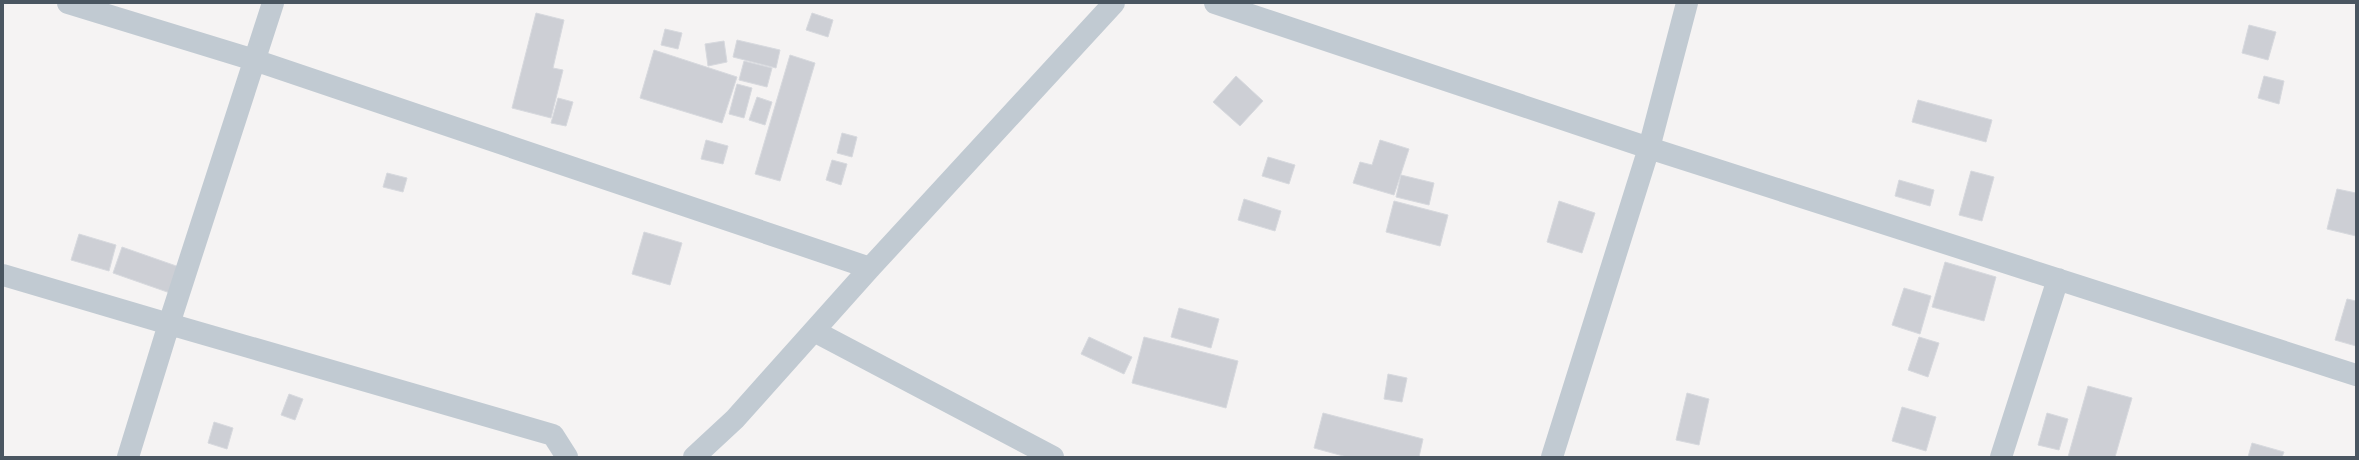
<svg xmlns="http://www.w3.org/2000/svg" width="2359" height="460" viewBox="0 0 2359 460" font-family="Signika,sans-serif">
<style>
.building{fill:#cdcfd5;stroke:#d7d9de}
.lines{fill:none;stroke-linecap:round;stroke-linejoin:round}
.minor{stroke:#c1cad2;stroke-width:22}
</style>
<rect width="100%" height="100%" fill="#f5f3f3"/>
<path class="building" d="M536 13 564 20 553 68 563 70 551 118 512 108Z
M812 13 833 20 828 37 806 30Z
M2249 25 2276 32 2268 60 2242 53Z
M665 29 682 33 678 49 661 45Z
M737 40 780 50 776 68 733 57Z
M724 41 727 62 708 66 705 44Z
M654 50 737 77 722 123 640 98Z
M790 55 815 63 780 181 755 174Z
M744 61 772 68 767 87 739 80Z
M1236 76 1263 101 1240 126 1213 102Z
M2264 76 2284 81 2279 104 2258 98Z
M737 84 752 88 744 118 729 114Z
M757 97 772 102 765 125 749 120Z
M558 98 573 102 566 126 551 123Z
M1918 100 1992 120 1986 142 1912 122Z
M842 133 857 137 852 157 837 153Z
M706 140 728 146 723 164 701 159Z
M1380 140 1409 149 1394 195 1353 183 1360 162 1372 165Z
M1268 157 1295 165 1289 184 1262 176Z
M832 160 847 164 841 185 826 180Z
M1971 171 1994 177 1982 221 1959 215Z
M387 173 407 178 403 192 383 187Z
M1401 175 1434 183 1429 205 1396 197Z
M1899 180 1934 190 1930 206 1895 196Z
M2337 189 2356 193V236L2327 229Z
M1244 199 1281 211 1275 231 1238 220Z
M1394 201 1448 215 1440 246 1386 232Z
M1559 201 1595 213 1582 253 1547 242Z
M644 232 682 243 670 285 632 274Z
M79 234 116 245 109 271 71 260Z
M122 247 182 268 173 294 113 273Z
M1945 262 1996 277 1984 321 1932 307Z
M1904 288 1931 296 1920 334 1892 325Z
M2347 299 2356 301V346L2335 340Z
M1179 308 1219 319 1211 348 1171 337Z
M1089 337 1132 357 1124 374 1081 354Z
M1144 337 1238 361 1226 408 1132 383Z
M1919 337 1939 343 1928 377 1908 370Z
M1388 374 1407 378 1402 402 1384 399Z
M2088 386 2132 398 2115 457H2068Z
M1687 393 1709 399 1699 445 1676 440Z
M289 394 303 399 295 420 281 415Z
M1902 407 1936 417 1926 451 1892 441Z
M1323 413 1423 439 1419 457H1347L1314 448Z
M2047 413 2068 419 2059 450 2038 445Z
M214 422 233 428 227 449 208 443Z
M2252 443 2284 452 2282 457H2248Z"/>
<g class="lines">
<path class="minor" d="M68 3 254 60 870 268
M1215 3 1649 148 2356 375
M3 275 169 324 273 3
M814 331 1053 457
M128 457 169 324 553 435 567 457
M694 457 735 419 870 268 1114 3
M1552 457 1649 148 1687 3
M2001 457 2058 279"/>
</g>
<rect width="2359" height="460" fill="none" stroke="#4a5661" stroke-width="8"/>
</svg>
